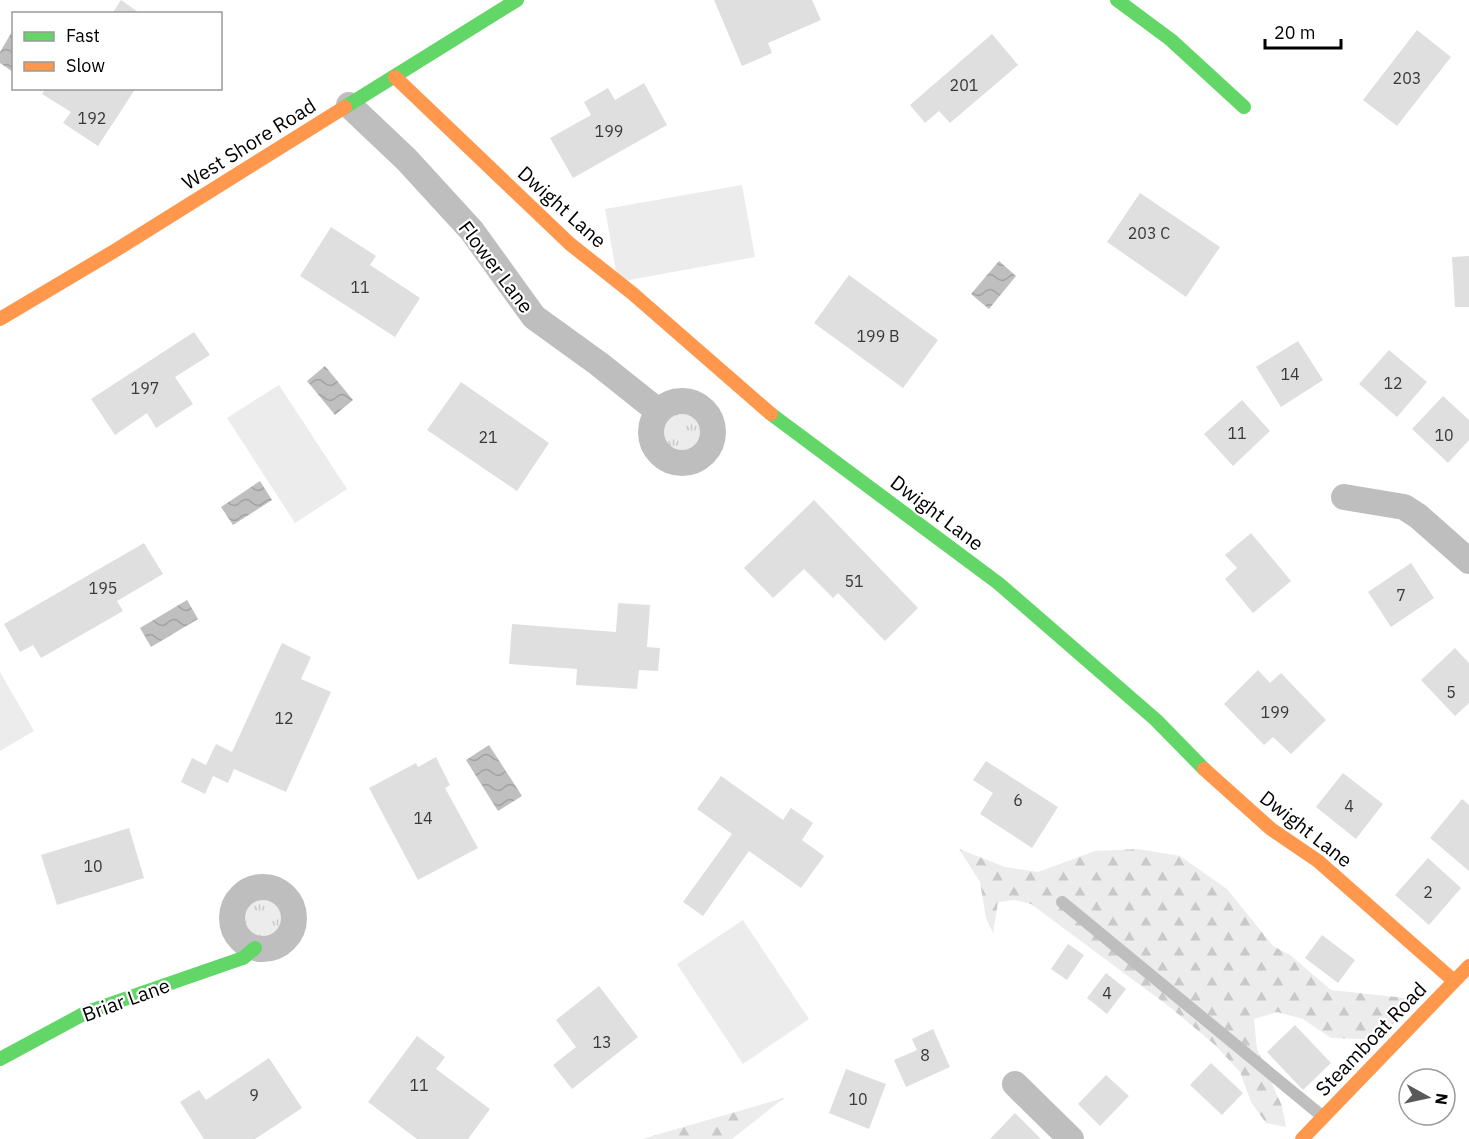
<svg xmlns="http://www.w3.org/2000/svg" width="1469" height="1139" viewBox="0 0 1469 1139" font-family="'IBM Plex Sans',sans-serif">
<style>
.grass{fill:url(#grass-tufts)}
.forest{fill:url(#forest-firs)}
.pitch{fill:#ececec}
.water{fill:url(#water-waves)}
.building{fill:#dfdfdf}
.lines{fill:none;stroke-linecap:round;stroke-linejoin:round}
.lane{stroke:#bebebe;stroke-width:12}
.street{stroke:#bebebe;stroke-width:26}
.fast{stroke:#63d668;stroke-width:14}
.slow{stroke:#ff974d;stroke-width:14}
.labels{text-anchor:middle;stroke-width:4.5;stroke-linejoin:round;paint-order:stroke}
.number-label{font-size:16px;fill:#383838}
.street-label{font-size:20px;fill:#000;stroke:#fff}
</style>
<defs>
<pattern id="grass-tufts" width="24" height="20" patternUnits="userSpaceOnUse" patternTransform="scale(1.5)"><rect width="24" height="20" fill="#ececec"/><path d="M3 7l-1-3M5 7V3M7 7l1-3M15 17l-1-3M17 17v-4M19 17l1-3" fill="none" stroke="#c9c9c9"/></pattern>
<pattern id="forest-firs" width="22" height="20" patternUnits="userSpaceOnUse" patternTransform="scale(1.5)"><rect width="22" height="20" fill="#ececec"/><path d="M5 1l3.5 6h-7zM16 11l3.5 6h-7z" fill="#c9c9c9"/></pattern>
<pattern id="water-waves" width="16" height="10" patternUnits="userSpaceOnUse" patternTransform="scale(1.5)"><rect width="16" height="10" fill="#bfbfbf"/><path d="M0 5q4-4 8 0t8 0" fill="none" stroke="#a2a2a2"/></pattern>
</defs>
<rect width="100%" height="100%" fill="#fff"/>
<path class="grass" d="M659 431a23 23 0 1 1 46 0a23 23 0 1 1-46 0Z
M239 918a23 23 0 1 1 46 0a23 23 0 1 1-46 0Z"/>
<path class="forest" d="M959 849 1005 867 1038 872 1095 851 1138 849 1180 856 1227 889 1273 946 1290 955 1331 990 1415 999 1392 1025 1364 1039 1331 1038 1303 1019 1277 1012 1254 1019 1257 1049 1282 1106 1286 1127 1266 1123 1251 1102 1240 1072 1215 1045 1171 1008 1031 904 1015 900 998 902 993 933 986 918 980 882Z
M784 1098 732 1139H642Z"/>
<path class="pitch" d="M742 185 755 257 618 282 605 209Z
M279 385 347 489 295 523 227 418Z
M0 672 34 731 0 751Z
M743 920 809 1019 743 1064 677 964Z"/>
<path class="water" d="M13 30V72L0 63V52Z
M999 261 1016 276 989 309 971 294Z
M325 366 353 400 335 415 307 381Z
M260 481 272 500 233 525 221 507Z
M187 600 198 619 151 647 140 628Z
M489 745 522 796 498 811 466 760Z"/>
<path class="building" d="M121 0 141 14H112Z
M714 0H812L821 20 768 43 772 53 742 66Z
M1417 30 1451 57 1397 126 1363 100Z
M992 34 1018 65 950 123 939 111 925 123 910 105Z
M644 83 667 125 573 178 550 138 591 115 584 102 608 88 615 100Z
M46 88H136L98 146 63 123 71 112 42 94Z
M1140 193 1220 247 1186 297 1107 242Z
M331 227 376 256 370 265 420 298 395 337 300 276Z
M1469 256V307H1455L1452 257Z
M849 275 938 340 903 388 814 323Z
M194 332 210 355 175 377 193 404 156 428 147 413 115 435 91 399Z
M1298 341 1323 380 1281 407 1256 367Z
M1389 350 1427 382 1397 417 1359 384Z
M461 382 549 443 517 491 427 430Z
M1443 396 1469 420V440L1448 463 1412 429Z
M1242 400 1270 431 1233 466 1204 434Z
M814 500 918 608 885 641 838 593 833 598 804 569 773 598 744 568Z
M1251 533 1291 581 1253 613 1225 579 1237 568 1225 555Z
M144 543 163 574 117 601 123 611 41 658 33 645 20 652 4 624Z
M1411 563 1434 598 1391 627 1368 592Z
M618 603 650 605 647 647 660 648 658 671 639 670 637 689 576 685 577 669 509 664 512 624 616 632Z
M282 643 311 657 301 679 331 692 286 792 234 769 228 783 213 776 205 794 181 782 192 758 206 765 216 744 232 752Z
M1455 648 1469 663V703L1455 716 1421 680Z
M1258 670 1270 683 1281 673 1326 720 1291 754 1273 737 1264 745 1224 704Z
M436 757 450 785 445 788 478 848 418 880 369 788 416 763 418 767Z
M986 761 1058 807 1032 848 980 814 993 793 973 780Z
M1343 773 1383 804 1356 839 1316 807Z
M721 776 783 820 791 808 813 823 802 840 824 856 801 888 749 851 703 916 683 902 732 834 697 809Z
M1462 799 1469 805V871L1430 838Z
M129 828 144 878 57 905 41 855Z
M1428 858 1461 888 1429 925 1395 895Z
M1322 935 1355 960 1338 983 1305 958Z
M1068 944 1084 955 1067 980 1051 969Z
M1106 973 1126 989 1107 1014 1087 998Z
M599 986 638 1037 572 1089 553 1065 576 1047 556 1020Z
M1295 1025 1331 1063 1303 1090 1267 1052Z
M933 1029 950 1067 906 1087 894 1060 917 1050 912 1039Z
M417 1036 445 1057 436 1069 490 1109 468 1139H417L368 1102Z
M269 1058 302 1108 255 1139H204L180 1102 199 1090 206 1100Z
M1211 1063 1243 1093 1222 1115 1190 1085Z
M846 1069 886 1084 869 1129 829 1113Z
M1106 1075 1129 1096 1100 1126 1078 1104Z
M1015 1113 1041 1139H990Z"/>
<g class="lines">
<path class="lane" d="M1062 902 1322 1116"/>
<path class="street" d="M349 105 407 160 472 231 534 317 599 364 658 411
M651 432a31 31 0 1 1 62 0a31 31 0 1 1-62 0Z
M1344 497 1404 507 1418 516 1469 561
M232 918a31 31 0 1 1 62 0a31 31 0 1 1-62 0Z
M1015 1084 1071 1139"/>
<path class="fast" d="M1117 0 1171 40 1244 107
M345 107 517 0
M771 414 998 583 1156 720 1204 769
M0 1059 87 1012 243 958 255 948"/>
<path class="slow" d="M395 77 570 244 632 293 771 414
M0 319 116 250 345 107
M1204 769 1271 829 1318 861 1454 981
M1302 1139 1469 966"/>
</g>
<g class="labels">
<g class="number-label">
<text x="1407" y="84">203</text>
<text x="964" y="91">201</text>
<text x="92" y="124">192</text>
<text x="609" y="137">199</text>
<text x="1149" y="239">203 C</text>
<text x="360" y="293">11</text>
<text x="878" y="342">199 B</text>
<text x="1290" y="380">14</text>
<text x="1393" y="389">12</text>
<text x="145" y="394">197</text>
<text x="1237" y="439">11</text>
<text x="1444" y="441">10</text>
<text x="488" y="443">21</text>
<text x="854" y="587">51</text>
<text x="103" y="594">195</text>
<text x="1401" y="601">7</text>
<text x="1451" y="698">5</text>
<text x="1275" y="718">199</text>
<text x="284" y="724">12</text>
<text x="1018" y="806">6</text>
<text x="1349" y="812">4</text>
<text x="423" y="824">14</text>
<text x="93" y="872">10</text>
<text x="1428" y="898">2</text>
<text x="1107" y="999">4</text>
<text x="602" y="1048">13</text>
<text x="925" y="1061">8</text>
<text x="419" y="1091">11</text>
<text x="254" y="1101">9</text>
<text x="858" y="1105">10</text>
</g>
<g class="street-label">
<text transform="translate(249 144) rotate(-32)" y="7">West Shore Road</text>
<text transform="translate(562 207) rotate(42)" y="7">Dwight Lane</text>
<text transform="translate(496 267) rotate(53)" y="7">Flower Lane</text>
<text transform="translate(937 513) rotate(37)" y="7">Dwight Lane</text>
<text transform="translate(1306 829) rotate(38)" y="7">Dwight Lane</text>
<text transform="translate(126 1000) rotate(-20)" y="7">Briar Lane</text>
<text transform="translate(1371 1039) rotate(-46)" y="7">Steamboat Road</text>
</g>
</g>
<rect x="12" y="12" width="210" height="78" fill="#ffffff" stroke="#999999" stroke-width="1.5"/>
<rect x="24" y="32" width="30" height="9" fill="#63d668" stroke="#999999" stroke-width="1.5"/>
<text x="66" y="42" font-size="18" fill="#000000">Fast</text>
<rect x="24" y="62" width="30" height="9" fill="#ff974d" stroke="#999999" stroke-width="1.5"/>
<text x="66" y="72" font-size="18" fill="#000000">Slow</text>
<g transform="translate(1427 1097) rotate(98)"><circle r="28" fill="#ffffff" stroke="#999999" stroke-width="1.5"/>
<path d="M0-4.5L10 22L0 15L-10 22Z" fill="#595959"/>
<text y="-9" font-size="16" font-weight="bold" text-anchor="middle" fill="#000000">N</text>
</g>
<path d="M1265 39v9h76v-9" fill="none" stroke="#000000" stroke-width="3"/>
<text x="1274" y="39" font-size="18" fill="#000000" stroke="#ffffff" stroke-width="4.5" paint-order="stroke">20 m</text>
</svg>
